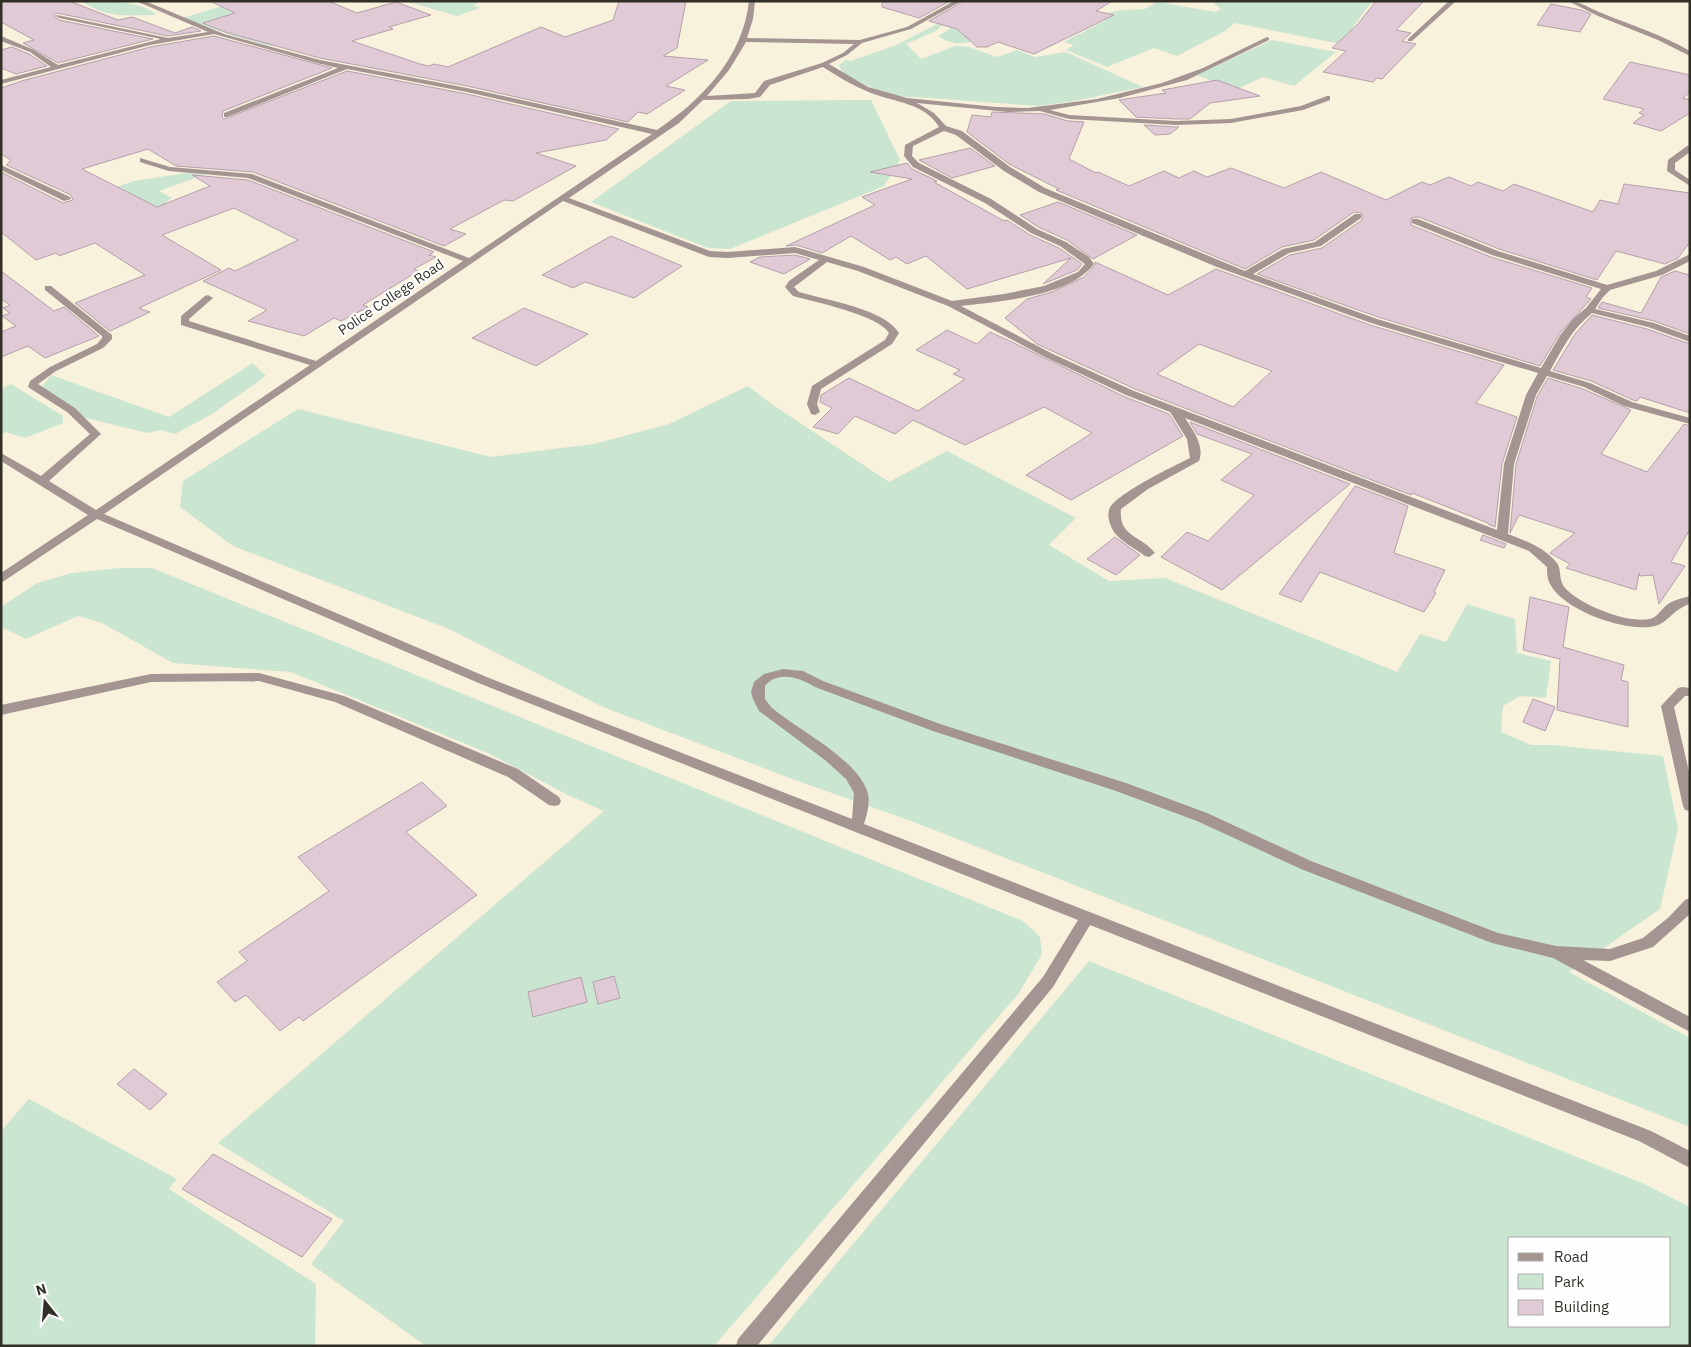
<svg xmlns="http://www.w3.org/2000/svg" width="1691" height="1347" viewBox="0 0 1691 1347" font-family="'IBM Plex Sans',sans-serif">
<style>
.green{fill:#cae5d0;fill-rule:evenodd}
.building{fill:#dfcad5;stroke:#b5a0ab;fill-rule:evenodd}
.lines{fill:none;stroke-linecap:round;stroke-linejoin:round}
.minor{fill:#a49492;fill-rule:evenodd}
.labels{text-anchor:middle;stroke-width:4.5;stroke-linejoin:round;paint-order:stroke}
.far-street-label{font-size:14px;fill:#322f27;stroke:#fefefe}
</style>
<rect width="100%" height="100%" fill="#f8f1dc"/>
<path class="green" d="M82 1C105 1 139 0 157 15 127 15 107 19 82 1Z
M239 1 280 41 271 46C241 39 212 29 183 18Z
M398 1H483L473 5 480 8 457 16 409 2 404 3Z
M1211 1H1372L1341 44 1235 23 1225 31 1177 56 1154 48 1107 67 1066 50 1074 45 1064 42 1106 20 1099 17 1107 13 1124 10 1145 9 1157 2 1216 12 1221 9Z
M937 24 942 25 936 31 906 44 921 59 955 46 969 47 997 57 1017 50 1035 57 1066 52 1143 87 1074 101 1038 106 943 99 897 96 877 90 847 76 841 70 839 65 846 60 851 61 896 45Z
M955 26 985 36C969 44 955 47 938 36Z
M1272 40 1336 52 1294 86 1263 77 1235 90 1197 75Z
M871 100 900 160 884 186 730 249 708 248 591 202 731 101Z
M186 173 206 174 159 191 172 198 166 202 177 209 138 213 110 189 134 181Z
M253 363 266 376 212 414 175 434 161 430 147 433 86 418 42 387 51 375 169 417Z
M11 384 63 416V423L25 438 6 432 1 434V389Z
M748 386 770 403 889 482 947 451 1076 518 1049 545 1109 581 1165 578 1397 672 1420 634 1446 642 1467 604 1515 619 1517 653 1551 661 1546 698 1520 696 1503 706 1501 732 1531 745H1552L1663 756 1678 828 1660 909 1569 972 1690 1038V1127L914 822 795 780 603 707 449 629 233 546 180 507 183 481 298 409 491 457 594 444 669 424Z
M119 568H152L1023 921 1040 937 1042 954 1019 993 714 1346H426L311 1264 344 1221 218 1143 604 811 568 795 490 754 291 672 173 663 102 623 78 616 26 639 1 627V607L37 583 72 573Z
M1089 961 1642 1183 1690 1207V1346H768ZM1510 1238H1670V1326H1510Z
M29 1099 177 1179 169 1189 316 1284 315 1346H1V1131Z"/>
<path class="building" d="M1 1H69L118 20 132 17 175 33 192 27 201 31 168 36 57 13 54 16 59 20 153 39 58 63 23 43 34 40 1 22Z
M210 1H328L357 13 396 2 431 15 389 27 393 29 352 41 420 64 429 66 434 64 448 67 541 27 565 37 613 20 619 1H686L677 48 663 56 708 60 666 86 685 90 647 114 638 112 628 122 467 86 320 58 225 32 203 23 235 13Z
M882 1H950L919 18 882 7Z
M964 1H1112L1096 11 1114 15 1034 54 998 42 987 47H977L957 29 929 21Z
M1376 1H1424L1396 30 1411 33 1402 41 1416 44 1382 79 1377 78 1373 82 1323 72 1346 51 1332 48 1358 24Z
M1551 4 1581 10 1591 14 1580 32 1537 25Z
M214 36 332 68 223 111 222 117 224 119 347 71 467 94 619 129 606 140 536 153 576 166 513 201 504 200 450 229 466 234 444 246 253 172 176 166 148 149 82 169 157 207 210 186 192 175 248 180 434 252 429 255 436 257 414 269 418 271 363 305 368 307 341 321 334 318 304 336 248 321 267 310 203 281 229 268 235 271 298 240 234 208 162 235 221 270 139 308 150 312 110 331 75 303 145 275 95 243 59 256 56 253 36 260 1 232V172L63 203 73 200 71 195 6 165 11 160 1 154V88L25 80 150 47Z
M12 47 29 54 47 66 16 74 1 68V50Z
M1630 62 1690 75V92L1683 98 1690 100V113L1661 131 1633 123 1644 115 1639 113 1644 109 1603 99Z
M1217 80 1260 96 1210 103 1190 119H1176L1136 117 1119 100 1166 93 1162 90Z
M992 112 1045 114 1068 121 1084 122 1069 159 1096 173 1098 172 1129 186 1164 171 1179 178 1194 171 1207 177 1231 168 1284 188 1321 172 1386 200 1422 182 1430 185 1449 177 1471 186 1478 182 1503 191 1514 184 1593 212 1600 200 1618 204 1624 184 1690 193V242L1678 258 1665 264 1616 251 1597 280 1499 249 1419 217 1411 218V225L1491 257 1592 288 1586 297 1591 299 1560 333 1540 366 1378 317 1257 274 1290 255 1322 248 1362 220V213L1354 212 1314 240 1282 247 1245 269 1056 190 1059 189 1009 164 967 132 972 115 991 117Z
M1144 125 1176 127H1179L1170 134 1155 135Z
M970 148 995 166 952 178 919 160Z
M907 163 912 169 937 181 934 182 1004 221 1007 220 1030 235 1059 248 1082 264 1077 270 1043 284 1071 258 967 289 926 256 907 264 896 257 890 260 851 236 822 253 796 245 786 246 875 205 862 197 912 179 870 172Z
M1058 202 1137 235 1093 259 1067 240 1038 227 1020 215Z
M611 236 682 266 634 298 585 282 573 288 542 275Z
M795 255 810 259 784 274 750 262 760 257Z
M1095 262 1168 295 1216 269 1370 325 1504 365 1476 403 1517 417 1502 464 1495 527 1488 524V523L1412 493 1411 495 1135 389 1037 344 1005 318 1027 299 1052 292 1084 277 1095 265ZM1199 344 1272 371 1233 407 1157 374Z
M1 271 54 311 64 307 99 336 45 358 28 346 1 357V332L16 326 2 316 10 313 3 308 10 305 1 299Z
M1675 271 1690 275V334L1654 321 1598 308 1602 302 1641 313 1661 277Z
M524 308 588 334 536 366 472 338Z
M1592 315 1647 329 1690 344V413L1640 397 1637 401 1633 400 1591 381 1553 370 1575 334Z
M947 330 977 344 990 332 1012 342 1125 397 1169 414 1183 436 1071 500 1026 475 1092 433 1044 407 965 445 913 420 895 434 855 416 838 434 813 427 832 408 820 402 821 395 849 378 918 411 965 379 953 374 960 370 916 350Z
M1548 378 1583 389 1631 410 1601 454 1647 472 1684 424 1690 426V529L1671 562 1685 566 1659 604 1653 575 1640 576 1639 573 1636 590 1566 568 1570 564 1550 553 1575 533 1519 515 1510 533 1516 464 1537 397Z
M1190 422 1350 484 1222 590 1161 557 1187 532 1208 541 1254 495 1221 480 1252 454 1197 434Z
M1355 486 1408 506 1394 553 1445 570 1434 592 1436 593 1424 612 1320 572 1301 602 1279 594Z
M1483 535 1506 544 1504 548 1480 540Z
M1115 537 1140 555 1116 575 1087 559Z
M1530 597 1569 607 1563 647 1624 665 1621 680 1628 682V727L1557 710 1560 659 1523 650Z
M1533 699 1555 707 1545 731 1523 722Z
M422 782 447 806 406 832 477 895 303 1021 299 1017 280 1031 246 995 235 1002 217 982 247 961 239 952 329 891 298 857Z
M614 976 620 998 598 1004 593 982Z
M581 977 587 1002 533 1017 528 992Z
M134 1069 167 1094 150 1110 117 1084Z
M213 1154 332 1219 302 1257 182 1189Z"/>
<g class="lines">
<path class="minor" d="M136 1H145L224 34 320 60 467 88 657 130C703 99 743 57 749 1H755L753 19 747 38 860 40 907 27 954 1H962L911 29 862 43 847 55 829 64 868 87 907 98 996 107 1028 108 1097 99 1162 83 1203 68 1267 37 1269 38V40L1187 80 1120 98 1050 110 1069 115 1176 121 1231 119 1301 106 1327 96H1330V100L1303 110 1231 123 1176 125 1069 119 1040 111 1008 112 917 103 934 113 946 126 962 131 1010 167 1045 188 1245 271 1283 249 1315 242 1355 214H1361V218L1321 246 1289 253 1253 274 1377 319 1541 368 1561 334 1574 318 1586 308 1601 289 1492 255 1412 223V219H1418L1498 251 1607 285 1656 271 1690 254V261L1662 275 1610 290 1603 297 1595 309 1654 323 1690 336V342L1648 327 1592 313C1572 329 1562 349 1550 371L1590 383 1632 402 1690 418V424L1624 406 1584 387 1547 376 1536 395 1514 464 1508 534C1526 541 1544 547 1557 563 1562 570 1558 580 1565 588 1580 605 1628 624 1650 619 1658 617 1662 608 1668 604 1674 600 1683 598 1690 596V604C1673 609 1668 623 1655 626 1626 633 1557 609 1548 579 1547 575 1547 571 1547 567L1529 551 1185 418C1193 430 1205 446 1199 461L1148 489 1121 509C1118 537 1141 535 1155 553L1149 557 1145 556C1136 549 1120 541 1114 532 1110 525 1107 518 1109 510 1113 495 1174 466 1190 458L1187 439 1170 412 1126 395 1047 358 948 306 858 271 827 262 794 287 799 292C826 300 885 309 899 333L892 344 821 389 817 404 820 412 815 415 811 414 807 404 812 386 885 340 889 333C879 315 814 302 793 296L785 287 789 281 819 260 795 253 728 258 709 257 563 201 104 514 489 678 852 819 854 793 846 779 825 760 759 711 753 699 751 692 754 682 764 674 783 669 803 671 823 681 943 725 1126 783 1207 813 1311 861 1498 933 1556 946 1610 949 1643 938 1669 917 1685 900 1690 898V914L1653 947 1610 961 1583 960 1690 1017V1032L1553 958 1492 943 1301 869 1197 821 1116 791 933 731 815 687C800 678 778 670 765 686V699L771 707C797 730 859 759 868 794 870 803 867 815 864 824L1651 1131 1690 1151V1168L1639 1141 1090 925 1053 987 757 1346H736L738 1339 1043 977 1078 920 481 684 97 519 1 583V573L88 515 1 461V453L41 476 90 434 67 412 28 387 30 381 50 367 97 344 102 338V336L45 290V286H51L112 335V339L103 348 56 371 38 384 75 408 101 434 49 481 96 510 310 365 181 325V316L205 296 208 295 213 298 189 319V321L316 361 463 261 248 178 169 171 140 162V158L170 167 252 174 469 258 652 134 467 92 347 69 227 117H224V113L338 68 317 63 214 34 150 45 1 84V80L51 67 30 52 1 41V36L34 50 58 65 161 39 59 18 56 16 57 15 168 38 208 32ZM746 42 854 44 843 53 822 63 764 81 755 93 707 96 729 70ZM823 67C838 77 854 86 871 93 894 102 925 103 939 127L905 145 904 156 913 167 985 203 1031 233 1060 246 1085 264 1078 272 1044 286 1004 294 952 301 864 267 795 247 728 252 710 251 569 198 679 123 703 100 748 99 760 97 770 85ZM944 131 956 135 1004 171 1039 192 1217 267 1371 323 1538 373 1526 395 1504 464 1497 530 1134 391 1053 354 961 306C1000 301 1069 297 1094 264L1089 257 1066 242 1037 229 991 199 919 163 912 156 913 146Z
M1449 1H1456L1412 41H1408V39Z
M1568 1C1581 1 1592 10 1604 14 1633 26 1663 35 1690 51V56L1658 40 1598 16Z
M1687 146H1690V152L1675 163V170L1690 180V186L1667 171 1668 160Z
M1 165 70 197 71 199 64 201 1 170Z
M259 673 344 696 518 769 559 797 561 801 559 805 554 806 549 805 508 777 335 702 259 681 151 682 1 715V705L151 674Z
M1682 687 1690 688V696H1685L1674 707 1690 776V811L1685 810 1683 806 1661 706 1678 688Z"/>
</g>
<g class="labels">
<g class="far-street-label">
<text transform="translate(391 297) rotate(-34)" y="5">Police College Road</text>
</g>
</g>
<rect width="1691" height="1347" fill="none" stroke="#322f27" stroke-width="5"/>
<rect x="1508" y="1237" width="162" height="90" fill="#fefefe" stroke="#acaba8"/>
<rect x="1518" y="1253" width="25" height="8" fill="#a49492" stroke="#acaba8"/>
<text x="1554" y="1262" font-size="15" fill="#322f27">Road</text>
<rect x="1518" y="1274" width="25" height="15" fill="#cae5d0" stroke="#acaba8"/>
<text x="1554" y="1287" font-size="15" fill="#322f27">Park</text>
<rect x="1518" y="1300" width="25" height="15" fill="#dfcad5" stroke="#acaba8"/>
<text x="1554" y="1312" font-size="15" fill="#322f27">Building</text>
<g transform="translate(45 1302) rotate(343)" stroke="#fefefe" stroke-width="4" paint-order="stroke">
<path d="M0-4L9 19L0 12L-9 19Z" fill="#322f27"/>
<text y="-8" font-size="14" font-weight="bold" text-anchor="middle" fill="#322f27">N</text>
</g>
</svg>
